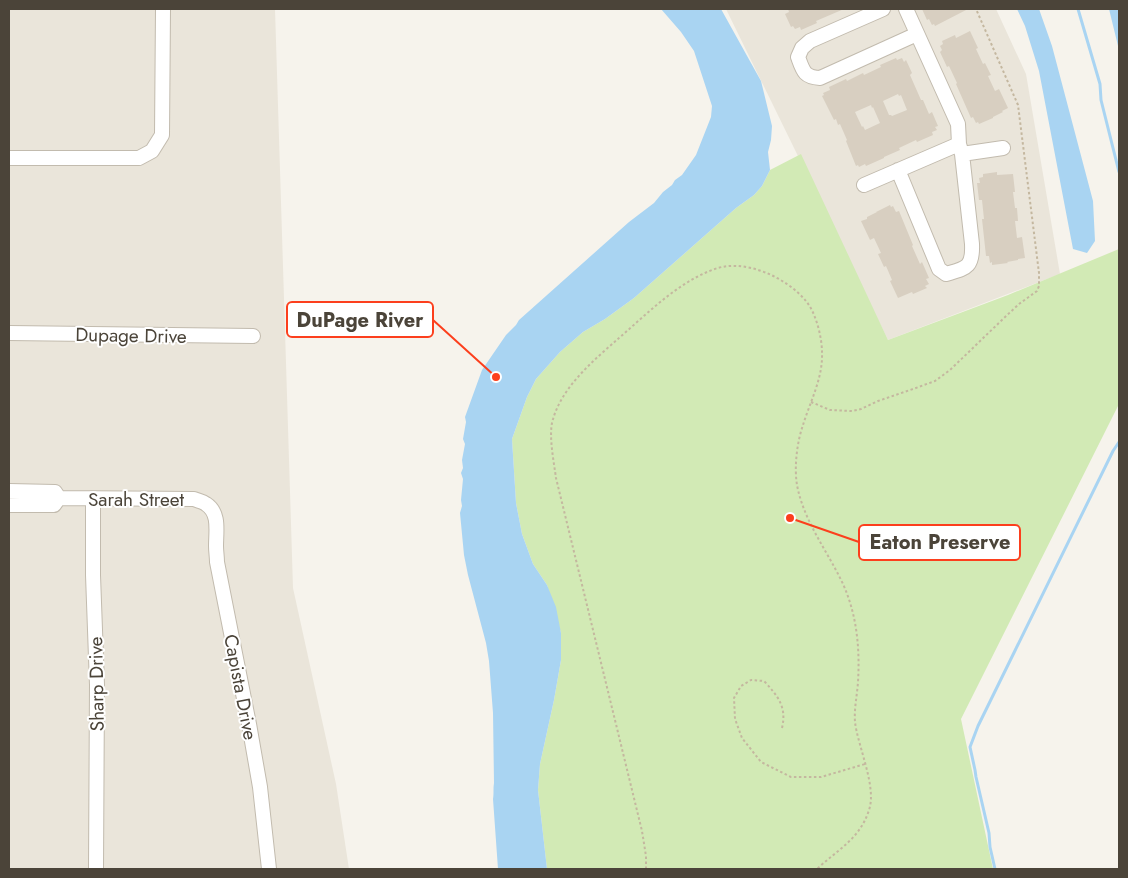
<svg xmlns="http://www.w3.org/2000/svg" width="1128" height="878" viewBox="0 0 1128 878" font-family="Jost,sans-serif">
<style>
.residential{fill:#eae5da}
.green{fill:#d2eab5}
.water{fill:#a9d4f2}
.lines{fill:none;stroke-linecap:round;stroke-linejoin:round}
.stream{stroke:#a9d4f2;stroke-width:3}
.building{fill:#d8cfc1;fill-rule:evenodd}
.minor-casing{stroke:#c2bbae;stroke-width:16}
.path{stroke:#c4b79f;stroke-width:2;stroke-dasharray:2.5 2.5;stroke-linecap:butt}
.minor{stroke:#fff;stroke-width:14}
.labels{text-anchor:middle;stroke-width:4;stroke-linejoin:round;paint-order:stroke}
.street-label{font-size:19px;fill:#4b4439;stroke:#fff}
.leader{fill:none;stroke:#fc3f1d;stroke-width:2}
.callout-dot{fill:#fc3f1d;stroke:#fff;stroke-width:2}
.callout{fill:#fff;stroke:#fc3f1d;stroke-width:2}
.callout-label{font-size:20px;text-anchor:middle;font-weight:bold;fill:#4b4439}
</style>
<rect width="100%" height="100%" fill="#f6f3ec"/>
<path class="residential" d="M9 9H275L293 588 336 784 349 869H9Z
M726 9H996L1026 74 1060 274 888 340Z"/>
<path class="green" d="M801 154 888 340 1008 295 1119 249V404L961 719 993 869H547L538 790 540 764 554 700 561 660V633L547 585 533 564 522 534 516 503 512 439 527 397 536 379 560 352 583 332 605 319 634 298 736 208 754 195 762 186 770 170Z"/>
<path class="water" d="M661 9H721L761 81 772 126 771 140 768 152 770 170 762 186 754 195 736 208 634 298 605 319 583 332 560 352 536 379 527 397 512 439 516 503 522 534 533 564 547 585 556 607 561 633V660L554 700 540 764 538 790 547 869H498L493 799C494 793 493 788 494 783L493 713 489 661 486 643 468 575 464 555 460 513 462 506 461 500 463 479 461 473 463 468 462 460 465 444 463 439 466 422 465 417 482 370 506 335 516 325 519 320 629 222 654 203 663 192 672 185 675 180 682 175 696 155 711 117 712 106 694 51 681 32Z
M1017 9H1039L1052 46 1093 201 1095 241 1087 253 1073 249 1039 71 1025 26Z
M1109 9H1119V50Z"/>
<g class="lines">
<path class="stream" d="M1078 9 1100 84 1101 100 1119 172
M995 869 990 847 989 833 976 777 975 770 970 747 978 726 1113 451 1119 442"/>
</g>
<path class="building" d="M788 9H844L816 21 817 23 801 30 800 27 795 29 793 26 791 27 785 14 789 12Z
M922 9H968L935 26 934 24 932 25 929 19 927 20Z
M970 31 978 48 976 49 983 64 985 63 991 75 988 76 995 91 999 89 1008 108 1002 111 1003 112 993 117V118L979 124 978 122 976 123 973 117 971 118 956 84 957 83 949 66 947 67 940 52 942 50 940 46 943 44 942 41 955 35 956 38Z
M896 58 897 60 902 58 904 62 906 60 912 73 910 75 921 100H923L929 114 932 112 938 126 935 127 937 130 932 132 933 135 917 142 916 140 899 148 900 150 884 157V158L866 166 865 164 859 167 858 165 856 166 846 141 847 140 840 124 838 125 836 119 834 120 822 96 824 95 823 93 830 90 829 87 846 79 847 81 863 73 864 75 881 67 880 65ZM898 94 899 96 901 95 907 110 892 116 891 115H889L883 101ZM871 105 872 108 873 107 880 123 865 130 863 126 862 127 855 112Z
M997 172V175L1013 174 1015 192H1013L1015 208H1017L1018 221H1015L1017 238 1022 237 1025 258 1018 259V260L1007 262 1008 263 992 265V262L990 263 989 256H986L982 219H984L982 200H979L977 183H980L979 178 983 177V174Z
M890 205 891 207 893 206 896 212 899 211 913 245 912 246 920 264 922 262 929 278 926 279 929 284 925 286 927 288 913 294 912 292 898 298 890 281 892 280 886 266 884 267 878 254 881 253 874 238 870 240 861 221 867 219V217L877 212H876Z"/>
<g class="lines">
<defs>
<path id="minor" d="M883 9 810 41 802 48 798 57C803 71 804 77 820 78L917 34
M906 9 958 124 959 144
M962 154 1003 148
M9 158H139L152 151 162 135 163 9
M864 185 959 144 962 154 972 244C973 268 966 268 946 274L939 269 898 170
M9 333 253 336
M9 491 55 492 59 498
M59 498 194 499C198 501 202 501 206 504 220 513 216 531 216 546 216 551 217 557 217 562L249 724 260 787 269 869
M93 499V575L97 685 96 869
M9 505H54L59 498"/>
</defs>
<use href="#minor" class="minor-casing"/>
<path class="path" d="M811 402 830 410 852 411 861 409 878 401 913 389 935 381 950 370 1004 318 1019 304 1037 291 1039 286V273L1018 105 976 9
M782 728C787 707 778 696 764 681L751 680 741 686 734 698 735 719 742 738 761 762 791 777H821L865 764
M646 869V856L642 831 556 478C554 463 549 438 552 423 560 388 594 360 619 338 648 313 676 284 712 270 743 257 786 277 806 301 816 313 822 337 822 353 823 378 810 402 803 425 797 442 794 467 797 485 804 522 827 550 843 584 857 615 860 649 858 682 857 696 854 709 855 722 858 747 877 787 869 810 860 839 837 850 817 869"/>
<use href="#minor" class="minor"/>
</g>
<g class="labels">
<g class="street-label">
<text transform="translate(131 335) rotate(1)" y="7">Dupage Drive</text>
<text x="136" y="506">Sarah Street</text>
<text transform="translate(96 684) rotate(-91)" y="7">Sharp Drive</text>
<text transform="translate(241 687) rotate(79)" y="7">Capista Drive</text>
</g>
</g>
<path class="leader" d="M496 377L433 320M790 518L859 542"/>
<g class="callout-dot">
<circle cx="496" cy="377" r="5"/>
<circle cx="790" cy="518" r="5"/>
</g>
<g class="callout">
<rect x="287" y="302" width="146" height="35" rx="5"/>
<rect x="859" y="525" width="161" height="35" rx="5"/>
</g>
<g class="callout-label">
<text x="360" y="327">DuPage River</text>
<text x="940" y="549">Eaton Preserve</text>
</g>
<rect width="1128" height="878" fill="none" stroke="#4b4439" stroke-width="20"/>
</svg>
